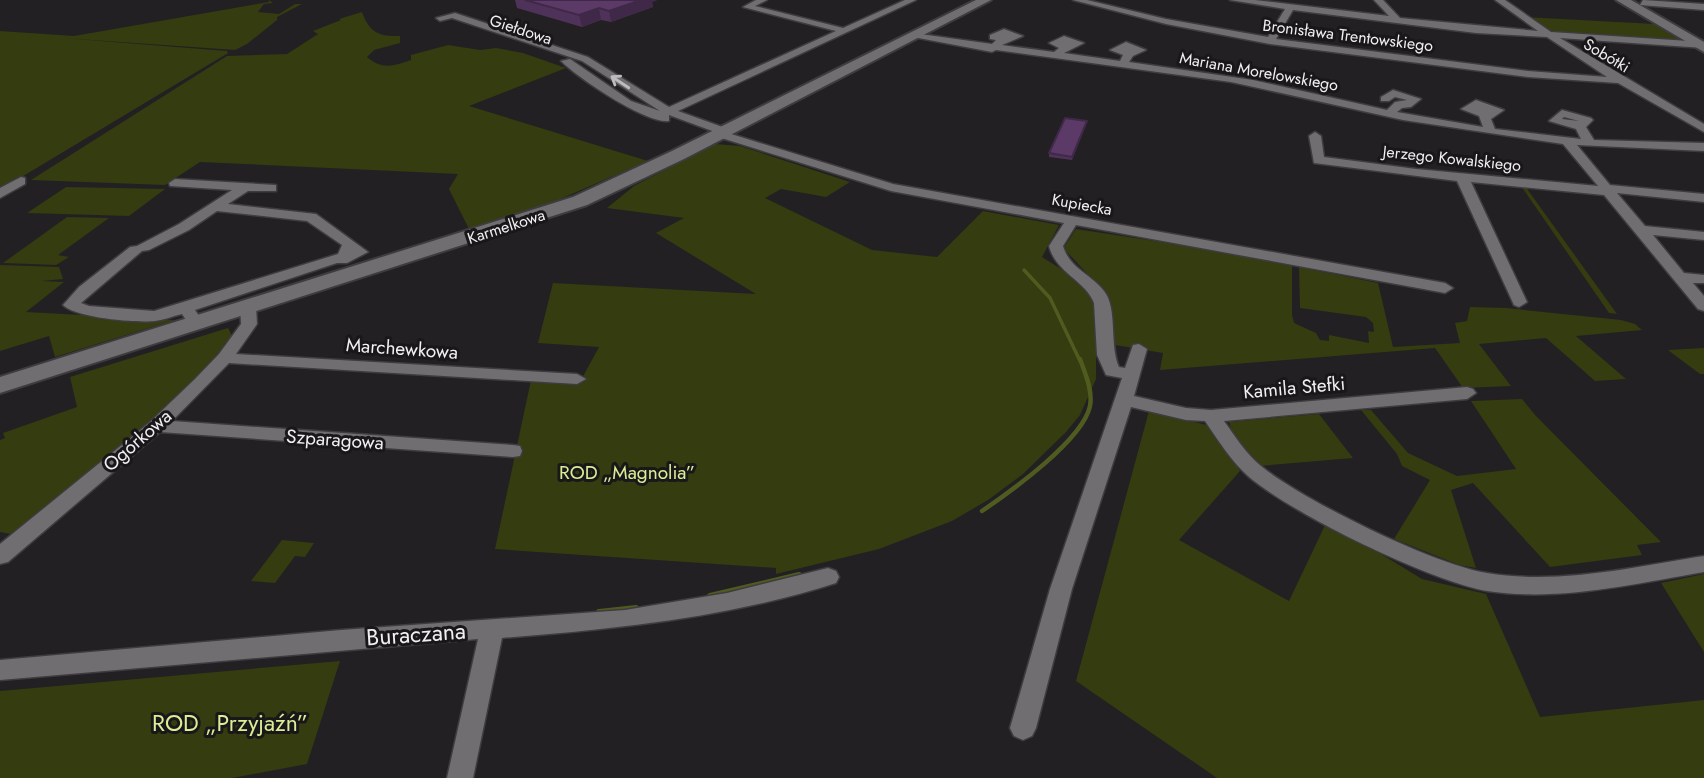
<svg xmlns="http://www.w3.org/2000/svg" width="1704" height="778" viewBox="0 0 1704 778" font-family="Jost,sans-serif">
<style>
.green{fill:#343c10}
.lines{fill:none;stroke-linecap:round;stroke-linejoin:round}
.stream-far2{stroke:#4f5b1f;stroke-width:3.5}
.stream-far1{stroke:#4f5b1f;stroke-width:4.5}
.stream{stroke:#4f5b1f;stroke-width:6}
.street-casing{stroke:#3e3c3e;stroke-width:3}
.secondary-casing{stroke:#3e3c3e;stroke-width:4}
.street{fill:#706e71;fill-rule:evenodd}
.secondary{fill:#706e71;fill-rule:evenodd}
.wall{fill:#4f3259}
.shaded-wall{fill:#402948}
.building{fill:#5c3a67;stroke:#402948;stroke-width:2}
.oneway{stroke:#bdbbbe}
.labels{text-anchor:middle;stroke-width:6;stroke-linejoin:round;paint-order:stroke}
.far-street-label{font-size:16px;fill:#f1eff1;stroke:#191719}
.street-label{font-size:19px;fill:#f1eff1;stroke:#191719}
.park-label{font-size:19px;fill:#daee96;stroke:#191719}
.near-street-label{font-size:23px;fill:#f1eff1;stroke:#191719}
.near-park-label{font-size:23px;fill:#daee96;stroke:#191719}
</style>
<rect width="100%" height="100%" fill="#222023"/>
<path class="green" d="M269 0 273 3 264 4 258 12 279 14 295 4H302L277 17V20L247 44 235 50 63 38 227 51 228 53 0 190V31L74 36 269 2Z
M362 12C369 32 379 37 400 36V43L374 50 367 57C382 70 393 66 411 60V55L448 45 480 50 496 48 523 53 566 68 469 106 648 161 551 203 469 229 449 189 458 174 200 162 165 185 31 180 227 56 287 54 318 34 313 31 341 20 339 19Z
M1524 17 1655 24 1684 42 1553 35Z
M715 144 740 146 850 182 826 197 781 189 765 198 872 250 937 257 983 211 1059 225 1042 257 1082 282 1093 297 1096 314V379L1080 415 1066 432 1023 474 988 500 952 521 879 549 776 574V568L495 549 531 380 580 382 599 347 538 343 553 283 756 294 656 233 684 218 607 208 634 186Z
M1521 186H1525L1617 314 1609 313Z
M66 187 165 189 129 216 27 213Z
M67 217 109 218 58 255 69 257 56 265 3 263Z
M1076 229 1201 248 1292 266V315L1294 323 1316 333 1320 340 1329 341V335L1369 343 1368 331 1374 332 1373 323 1366 317 1300 308 1299 267 1378 283 1393 347 1460 343 1455 323 1467 321 1470 307 1506 308 1621 320 1635 324 1642 330 1576 336 1626 379 1595 381 1546 338 1479 344 1511 386 1463 388 1435 348 1160 370 1163 353 1115 345 1109 297 1066 251 1065 246Z
M0 265 59 267 63 279 42 281 64 282 26 312 175 320 55 357 49 336 0 351Z
M228 328 232 336C172 413 91 473 16 535L0 532V440L5 438 3 433 77 407 70 377Z
M1704 348V374H1700L1668 350Z
M1522 399 1536 416 1661 542 1637 545 1642 555 1550 567 1473 483 1451 490 1476 568 1459 565 1394 539 1430 480 1402 466 1397 454 1361 410H1371L1408 453 1457 476 1516 469 1471 401Z
M1149 411 1211 426 1240 471 1179 540 1289 601 1327 521 1422 579 1486 594 1540 717 1704 700V778H1217L1076 681Z
M1319 414 1353 458 1259 466 1233 435 1229 422Z
M282 540 314 543 305 557 295 556 275 583 251 581Z
M1704 574V652L1661 583Z
M340 661 307 764 232 778H0V691Z"/>
<g class="lines">
<path class="stream-far2" d="M1024 270 1050 298 1080 361"/>
<path class="stream-far1" d="M982 511C1010 492 1083 440 1090 406 1093 391 1085 373 1080 359"/>
<path class="stream" d="M710 596 799 575
M599 612 636 608"/>
<defs>
<path id="street" d="M756 0H767L755 6 843 28 905 0H916L678 111 728 129V133L893 184 1445 283 1453 288 1445 293 1076 225 1063 246C1070 269 1091 274 1104 291 1118 308 1109 345 1119 367L1125 368 1133 345 1139 344 1147 349 1134 396 1186 408 1211 410 1467 387 1473 389 1476 393 1467 399 1224 421C1235 436 1246 454 1261 466 1302 500 1435 565 1487 573 1557 585 1634 567 1704 556V572C1634 584 1558 602 1487 591 1430 581 1292 514 1248 476 1231 461 1218 440 1205 421L1186 420 1131 407 1072 589 1036 728 1032 736 1023 740 1014 736 1010 728 1050 589 1122 378 1106 375 1097 355 1094 303C1085 280 1056 273 1049 246L1064 223 891 191 715 136V132L669 115V121C646 124 578 78 561 61L570 59 631 101 660 111 582 61 452 18 440 21 436 18 455 13 588 57 669 107 836 31 743 7Z
M1073 0H1087L1166 19 1268 37 1285 9 1230 0H1255L1389 16 1374 0H1383L1400 18 1538 31 1495 0H1505L1551 32 1704 42V48L1560 38 1704 124V132L1618 83 1528 77 1270 44 1166 24ZM1293 10 1476 33 1547 37 1607 77 1528 71 1276 39Z
M1643 0 1704 4V10L1640 5Z
M1004 29 1023 36 1002 45 1054 52 1059 48 1049 43 1064 36 1084 43 1064 53 1120 61 1123 55 1110 50 1126 42 1146 50 1133 56 1129 62 1253 80 1387 110 1395 102 1407 100 1395 97 1389 101H1381V97L1393 90 1421 99 1411 107 1402 108 1397 112 1483 127 1479 116 1461 109 1476 100 1504 110 1491 119 1495 129 1581 139 1576 129 1549 121 1562 110 1591 118 1593 120 1586 127 1594 140 1704 143V151L1577 145 1610 185 1704 194V202L1617 193 1645 226 1704 232V240L1653 235 1684 273 1704 275V283H1693L1704 296V311L1698 309 1604 195 1471 182 1527 302 1519 307 1514 305 1457 181 1314 163 1309 136 1315 132 1321 136 1324 157 1416 169 1598 186 1563 144 1403 120 1231 82 996 50 992 52 908 36 913 33 992 44 996 40 990 39V35ZM1564 117 1579 121 1562 119Z
M21 177 25 178V184L0 198V188Z
M175 179 276 185V191H248L228 204 316 214 368 252 347 263H337L195 310 204 323 196 328 190 326 182 314C173 316 164 320 155 321 136 323 76 318 63 305L79 287 130 247 137 246 179 224 232 190 170 186 169 183ZM217 211 307 221 342 245 338 254 154 311 89 306 81 303 142 251 149 250 189 230Z
M248 302 256 307 257 324 236 354 577 374 586 379 577 384 229 363 172 421 513 445 520 446 522 451 520 456 513 457 160 432 8 562 0 564V544L150 422 195 379 219 354 241 324 240 307Z
M828 568 836 571 839 577 836 583C727 618 615 629 502 638L473 778H447L478 639 0 680V660L341 630 625 610 727 593Z"/>
<path id="secondary" d="M976 0H991L684 159 587 205 0 393V377L573 197 672 151Z
M1616 0H1631L1704 42V52Z"/>
</defs>
<use href="#street" class="street-casing"/>
<use href="#secondary" class="secondary-casing"/>
<use href="#street" class="street"/>
<use href="#secondary" class="secondary"/>
</g>
<path class="wall" d="M515 0H657L652 2 653 7 611 22 601 20 582 27 517 8Z
M1086 125 1072 160 1049 157V153Z"/>
<path class="shaded-wall" d="M641 0H657L652 2 653 7 611 22 609 11Z
M599 8 601 20 582 27 579 15Z"/>
<path class="building" d="M525 0H641L609 11 599 8 579 15Z
M1065 118 1087 121 1072 157 1049 153Z"/>
<defs><path id="oneway-shaft" d="M-6 0H5M1.5-3L5.5 0L1.5 3" fill="none" stroke-width="1.6" stroke-linecap="round" stroke-linejoin="round" transform="scale(1.75)"/></defs>
<use class="oneway" href="#oneway-shaft" transform="translate(620 82) rotate(-147)"/>
<g class="labels">
<g class="far-street-label">
<text transform="translate(521 29) rotate(18)" y="6">Giełdowa</text>
<text transform="translate(1348 35) rotate(7)" y="6">Bronisława Trentowskiego</text>
<text transform="translate(1607 55) rotate(31)" y="6">Sobótki</text>
<text transform="translate(1259 71) rotate(10)" y="6">Mariana Morelowskiego</text>
<text transform="translate(1452 158) rotate(6)" y="6">Jerzego Kowalskiego</text>
<text transform="translate(1082 204) rotate(10)" y="6">Kupiecka</text>
<text transform="translate(506 226) rotate(-18)" y="6">Karmelkowa</text>
</g>
<g class="street-label">
<text transform="translate(402 348) rotate(4)" y="7">Marchewkowa</text>
<text transform="translate(1294 387) rotate(-5)" y="7">Kamila Stefki</text>
<text transform="translate(335 439) rotate(4)" y="7">Szparagowa</text>
<text transform="translate(137 440) rotate(-41)" y="7">Ogórkowa</text>
</g>
<g class="park-label">
<text x="627" y="479">ROD „Magnolia”</text>
</g>
<g class="near-street-label">
<text transform="translate(416 634) rotate(-4)" y="8">Buraczana</text>
</g>
<g class="near-park-label">
<text x="230" y="731">ROD „Przyjaźń”</text>
</g>
</g>
</svg>
